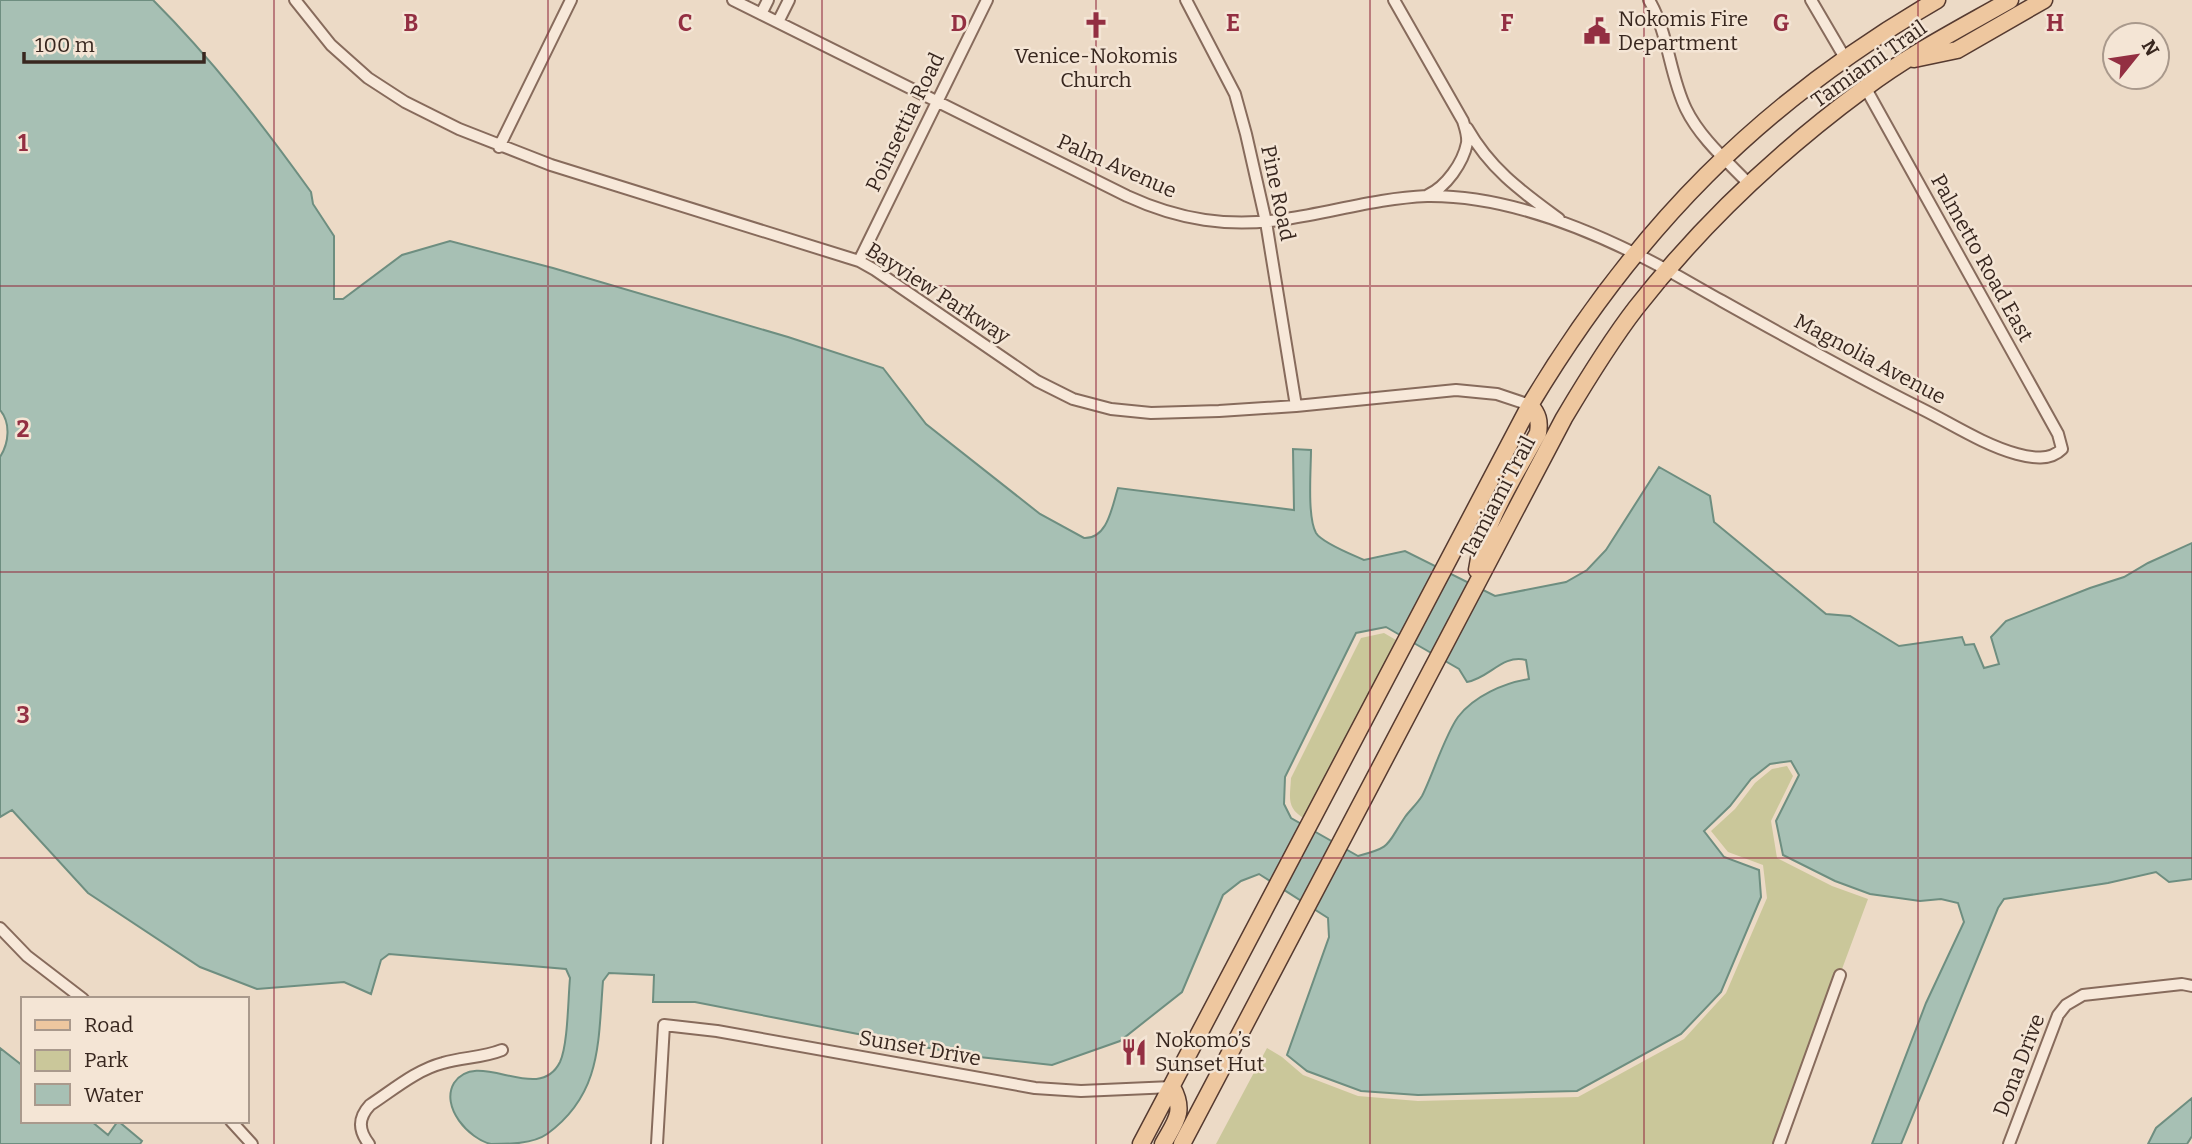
<svg xmlns="http://www.w3.org/2000/svg" width="2192" height="1144" viewBox="0 0 2192 1144" font-family="Bitter,serif">
<style>
.green{fill:#cac79a}
.water{fill:#a7c0b4;stroke:#6e8e80;stroke-width:2;fill-rule:evenodd}
.lines{fill:none;stroke-linecap:round;stroke-linejoin:round}
.street-casing{stroke:#876b5c;stroke-width:14}
.primary-casing{stroke:#553a30;stroke-width:19}
.street{stroke:#f7e8d9;stroke-width:10}
.primary{stroke:#eec79f;stroke-width:16}
.grid{fill:none;stroke:#932f42;stroke-width:2;stroke-opacity:0.55}
.labels{text-anchor:middle;stroke-width:5;stroke-linejoin:round;paint-order:stroke}
.poi-label{font-size:21px;fill:#38271f;stroke:#f4e5d5;text-anchor:start}
.street-label{font-size:21px;fill:#38271f;stroke:#f4e5d5}
.grid-label{font-size:23px;text-anchor:middle;font-weight:bold;fill:#932f42;stroke:#f4e5d5;stroke-width:5;stroke-linejoin:round;paint-order:stroke}
</style>
<rect width="100%" height="100%" fill="#ecdac6"/>
<path class="green" d="M1384 633 1396 640 1305 819C1286 808 1290 798 1291 778L1361 638Z
M1787 766 1793 776 1771 821 1777 858 1832 886 1868 899 1777 1144H1216L1267 1048 1282 1057 1303 1075 1358 1096 1418 1101 1578 1097 1684 1039 1726 993 1767 898 1763 865 1728 852 1711 831 1735 809 1755 783 1772 769Z"/>
<path class="water" d="M0 0H153C212 59 262 124 311 192L313 204 334 236V299H343L402 255 450 241 553 268 788 337 883 368 926 424 1040 514 1084 538C1108 539 1112 506 1118 488L1294 510 1293 449 1311 450C1311 469 1307 517 1316 533 1322 543 1353 555 1364 560L1405 551 1495 596 1566 582 1587 570 1606 550 1659 467 1710 496 1714 522 1826 614 1850 616 1899 646 1962 637 1965 645 1974 644 1984 668 1999 664 1991 637 2006 621 2090 588 2124 577 2148 563 2192 543V879L2169 882 2156 872 2108 883 2004 899 1998 908 1901 1144H1872L1926 1003 1964 922 1958 903 1941 899 1920 901 1870 894 1835 881 1783 855 1776 821 1799 775 1791 761 1770 764 1751 779 1730 806 1704 831 1724 857 1759 870 1761 897 1721 992 1681 1034 1577 1091 1418 1095 1361 1091 1307 1071 1287 1055 1329 937 1328 918 1259 874 1241 881 1223 895 1182 992 1120 1041 1052 1065 970 1056 695 1002H653L654 975 609 973 603 981C598 1042 602 1094 547 1134 533 1144 508 1144 491 1144 469 1139 440 1107 454 1083 478 1047 538 1106 560 1062 568 1045 568 999 570 978L566 969 389 954 381 960 371 994 344 982 257 989 200 967 88 893 12 810 0 817V457C9 443 11 423 0 410ZM1386 627 1459 669 1467 682C1490 678 1502 654 1526 660L1529 679C1504 683 1474 696 1458 717 1445 735 1433 774 1422 796 1417 804 1410 810 1405 817 1386 845 1393 847 1358 856L1291 818 1284 804 1285 777 1356 633Z
M0 1048 23 1066V1121H91L108 1135 118 1121 142 1141 140 1144H0Z
M2192 1098V1136L2187 1144H2148L2156 1128Z"/>
<g class="lines">
<defs>
<path id="street" d="M295 0 331 45 368 78 405 102 459 129 551 165 859 261 875 270 1037 381 1073 399 1111 409 1151 413 1219 411 1296 406 1456 390 1497 394 1530 405
M733 0 1127 196C1179 220 1229 228 1286 219 1333 212 1379 198 1427 196 1498 195 1571 222 1634 253 1664 267 1693 285 1722 301 1788 338 1854 375 1922 409 1952 424 1984 445 2017 454 2032 458 2050 461 2062 449L2058 434 1865 87
M1186 0 1235 94 1246 134 1266 222 1296 406
M1394 0 1463 121C1465 128 1468 135 1467 143 1463 163 1446 187 1428 195
M1649 0C1669 34 1669 74 1686 109 1700 138 1728 162 1750 185
M1811 0 1845 58
M761 14 768 0
M778 22 789 0
M1467 128C1491 170 1521 191 1559 219
M499 147 571 0
M859 261 987 0
M0 928 27 956 83 999
M231 1121 252 1144
M369 1144C358 1130 358 1118 370 1105 393 1090 416 1070 443 1063 463 1057 482 1058 502 1050
M657 1144 664 1025 717 1031 1035 1088 1081 1091 1172 1087
M1779 1144 1840 975
M2009 1144 2058 1015 2066 1005 2083 995 2182 984 2192 986"/>
<path id="primary" d="M1914 59 1957 50 2044 0
M1477 570C1483 523 1516 474 1538 433 1540 421 1538 414 1530 405
M1141 1144 1530 405C1635 230 1759 103 1937 0
M1163 1144C1175 1122 1186 1112 1172 1087
M1182 1144 1564 418C1586 381 1609 343 1636 308 1701 225 1781 150 1865 88 1910 54 1961 28 2010 0"/>
</defs>
<use href="#street" class="street-casing"/>
<use href="#primary" class="primary-casing"/>
<use href="#street" class="street"/>
<use href="#primary" class="primary"/>
</g>
<path class="grid" d="M274 0V1144M548 0V1144M822 0V1144M1096 0V1144M1370 0V1144M1644 0V1144M1918 0V1144M0 286H2192M0 572H2192M0 858H2192"/>
<defs>
<symbol id="church-bare" viewBox="-9 -9 18 18"><path d="M-1.2-6h2.4v3.5h3.3v2.4h-3.3V6h-2.4V-.1h-3.3v-2.4h3.3Z" fill="#932f42" stroke="#f4e5d5" stroke-width="2.5" paint-order="stroke"/></symbol>
<symbol id="civic-bare" viewBox="-9 -9 18 18"><path d="M-.6-6.5H3V-4.5H.6V-3L4-1V1h2V6H-6V1h2V-1L-.6-3ZM-1.2 2.5V6h2.4V2.5Z" fill="#932f42" stroke="#f4e5d5" stroke-width="2.5" paint-order="stroke"/></symbol>
<symbol id="restaurant-bare" viewBox="-9 -9 18 18"><path d="M-5-6h1v4h1v-4h1v4h1v-4h1v5L-1.5 .5V6h-2V.5L-5-1ZM5-6V6H3V1.5H1.5Q1.5-4 5-6Z" fill="#932f42" stroke="#f4e5d5" stroke-width="2.5" paint-order="stroke"/></symbol>
</defs>
<g fill-rule="evenodd">
<use href="#church-bare" x="1077" y="6" width="38" height="38"/>
<use href="#civic-bare" x="1578" y="12" width="38" height="38"/>
<use href="#restaurant-bare" x="1115" y="1033" width="38" height="38"/>
</g>
<g class="labels">
<g class="poi-label">
<text x="1618" y="26">Nokomis Fire<tspan x="1618" dy="24">Department</tspan></text>
<text x="1096" y="63" text-anchor="middle">Venice-Nokomis<tspan x="1096" dy="24">Church</tspan></text>
<text x="1155" y="1047">Nokomo’s<tspan x="1155" dy="24">Sunset Hut</tspan></text>
</g>
<g class="street-label">
<text transform="translate(1869 64) rotate(-35)" y="7">Tamiami Trail</text>
<text transform="translate(905 122) rotate(-64)" y="7">Poinsettia Road</text>
<text transform="translate(1117 166) rotate(24)" y="7">Palm Avenue</text>
<text transform="translate(1278 193) rotate(78)" y="7">Pine Road</text>
<text transform="translate(1982 258) rotate(61)" y="7">Palmetto Road East</text>
<text transform="translate(938 293) rotate(33)" y="7">Bayview Parkway</text>
<text transform="translate(1870 359) rotate(28)" y="7">Magnolia Avenue</text>
<text transform="translate(1498 497) rotate(-62)" y="7">Tamiami Trail</text>
<text transform="translate(920 1048) rotate(10)" y="7">Sunset Drive</text>
<text transform="translate(2019 1065) rotate(-69)" y="7">Dona Drive</text>
</g>
</g>
<g class="grid-label">
<text x="411" y="31">B</text>
<text x="685" y="31">C</text>
<text x="959" y="31">D</text>
<text x="1233" y="31">E</text>
<text x="1507" y="31">F</text>
<text x="1781" y="31">G</text>
<text x="2055" y="31">H</text>
<text x="23" y="151">1</text>
<text x="23" y="437">2</text>
<text x="23" y="723">3</text>
</g>
<rect x="21" y="997" width="228" height="126" fill="#f4e5d5" stroke="#a9998c" stroke-width="2"/>
<rect x="35" y="1020" width="35" height="10" fill="#eec79f" stroke="#a9998c" stroke-width="2"/>
<text x="84" y="1032" font-size="21" fill="#38271f">Road</text>
<rect x="35" y="1050" width="35" height="21" fill="#cac79a" stroke="#a9998c" stroke-width="2"/>
<text x="84" y="1067" font-size="21" fill="#38271f">Park</text>
<rect x="35" y="1084" width="35" height="21" fill="#a7c0b4" stroke="#a9998c" stroke-width="2"/>
<text x="84" y="1102" font-size="21" fill="#38271f">Water</text>
<g transform="translate(2136 56) rotate(60)"><circle r="33" fill="#f4e5d5" stroke="#a9998c" stroke-width="2"/>
<path d="M0-5L12 26L0 18L-12 26Z" fill="#932f42"/>
<text y="-10" font-size="19" font-weight="bold" text-anchor="middle" fill="#38271f">N</text>
</g>
<path d="M24 52v10h180v-10" fill="none" stroke="#38271f" stroke-width="3.5"/>
<text x="35" y="52" font-size="21" fill="#38271f" stroke="#f4e5d5" stroke-width="5" paint-order="stroke">100 m</text>
</svg>
